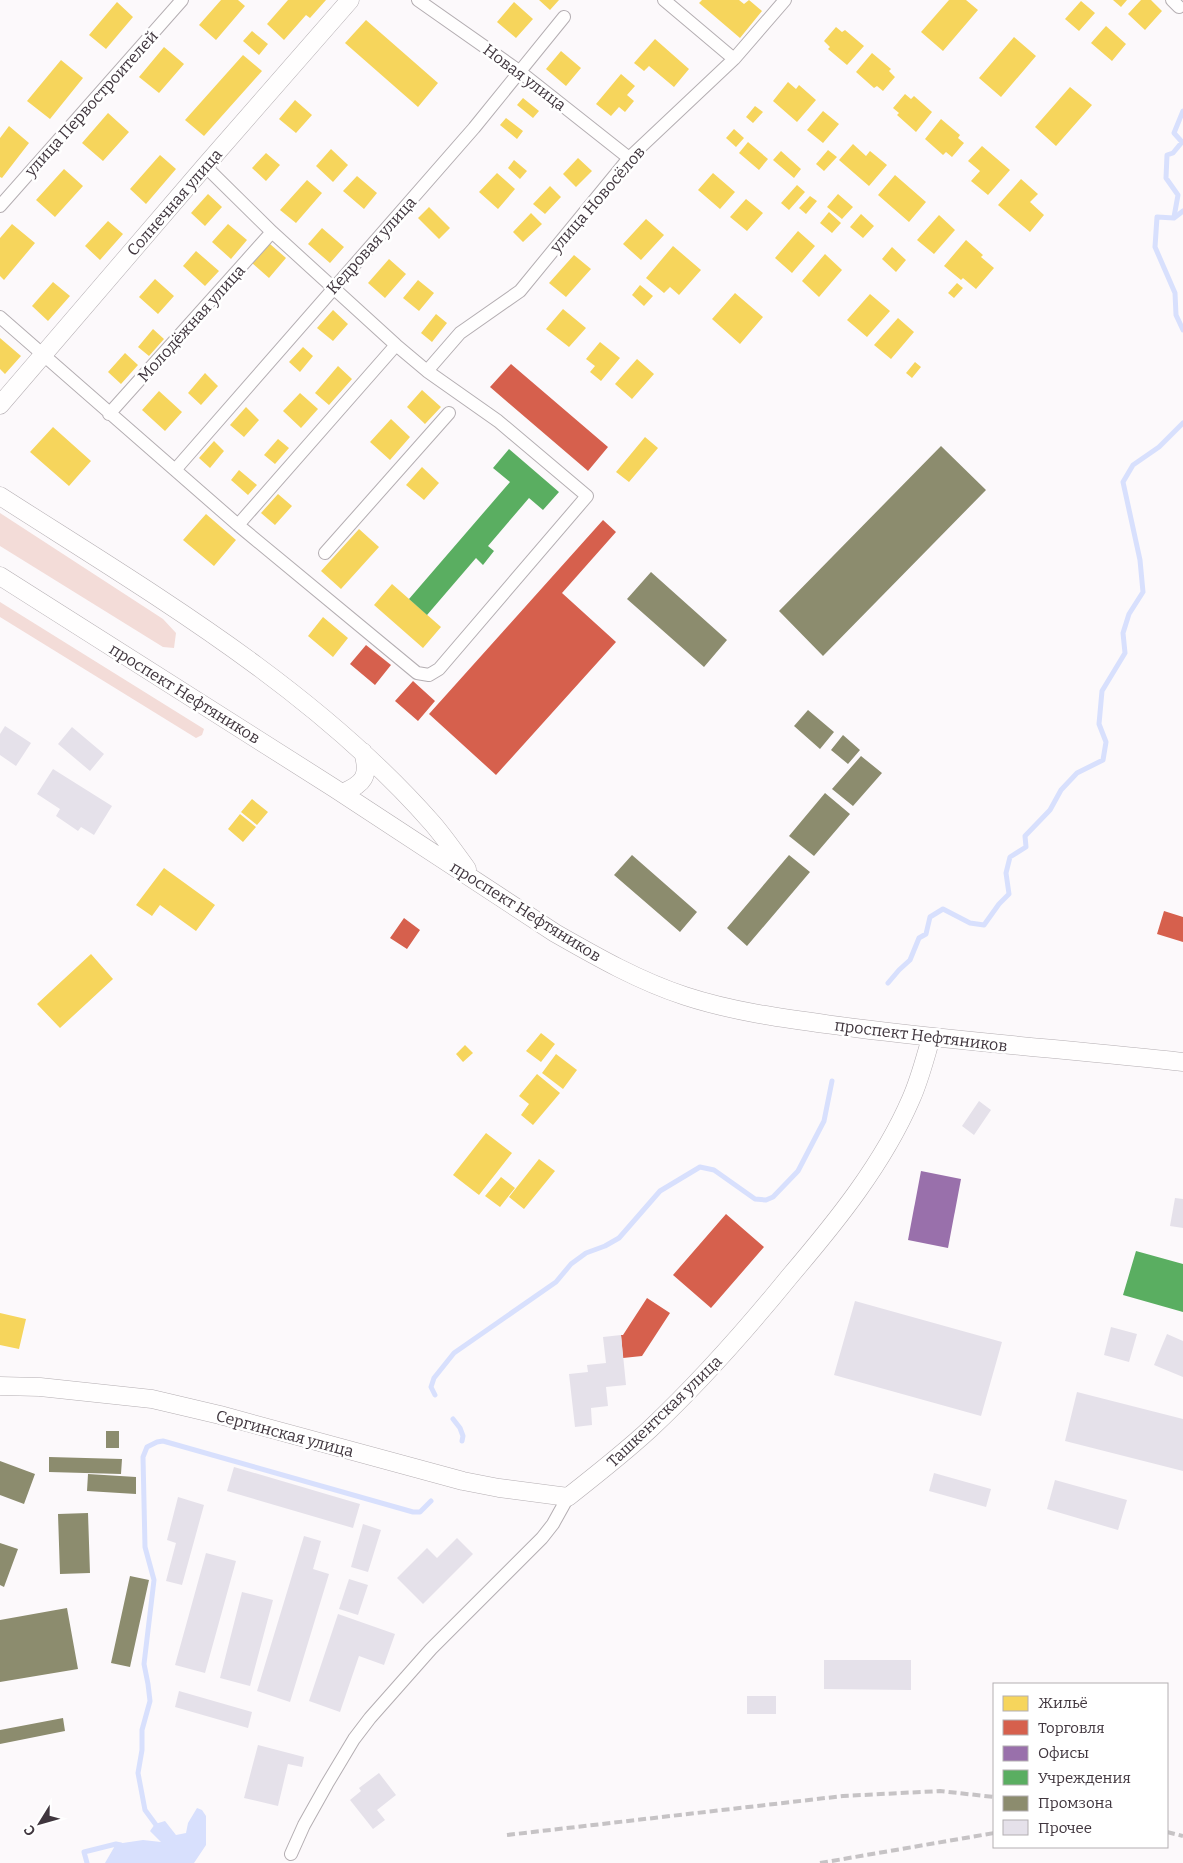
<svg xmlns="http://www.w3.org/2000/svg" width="1183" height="1863" viewBox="0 0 1183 1863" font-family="Bitter,serif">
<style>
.green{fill:#f3dcd8}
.water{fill:#d8e0fd}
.homes{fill:#f6d55c}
.shops{fill:#d6604d}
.offices{fill:#9970ab}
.public{fill:#5aae61}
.industry{fill:#8c8c6e}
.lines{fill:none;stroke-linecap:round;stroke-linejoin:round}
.stream{stroke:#d8e0fd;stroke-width:5}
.building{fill:#e5e1ea}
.street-casing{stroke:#b4aeb2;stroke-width:14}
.secondary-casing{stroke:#b4aeb2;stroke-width:19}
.street{stroke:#fffefe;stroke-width:12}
.secondary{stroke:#fffefe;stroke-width:18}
.rail{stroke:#c6c3c5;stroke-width:4;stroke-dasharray:8 4;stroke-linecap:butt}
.labels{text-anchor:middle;stroke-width:5;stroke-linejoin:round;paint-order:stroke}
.street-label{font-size:16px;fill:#40363e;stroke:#fff}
</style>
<rect width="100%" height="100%" fill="#fcf9fb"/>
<path class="green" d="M0 513 163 619 176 633 174 648 163 647 0 546Z
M0 602 204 729 202 735 196 738 0 617Z"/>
<path class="water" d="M197 1808 202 1810 206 1816V1845L194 1863H105L116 1844 143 1840 161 1842 150 1831 155 1824 165 1821 176 1835 186 1833 188 1823Z"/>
<path class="homes" d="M221 0H238L245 6 216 40 199 25Z
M288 0H326L310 18 306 15 284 40 267 24Z
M539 0H559L550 10Z
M702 0H739L744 4 749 0 762 11 740 38 699 3Z
M949 0H966L978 10 943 51 921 32Z
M1113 0H1127L1121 7Z
M1141 0H1151L1162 11 1145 30 1128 14Z
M1081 1 1095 13 1079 31 1065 19Z
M117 2 133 17 106 49 89 35Z
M514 2 533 19 516 38 497 22Z
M366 20 438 83 418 107 345 43Z
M1106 26 1126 44 1112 61 1091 43Z
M836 27 842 32 845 30 864 46 847 65 828 49 830 47 824 41Z
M252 31 268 44 259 55 243 41Z
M1014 37 1036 56 1001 97 979 78Z
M655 39 689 69 674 87 649 66 644 71 634 63Z
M164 47 184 64 159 93 139 77Z
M561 51 581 68 566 86 546 69Z
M872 53 891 69 889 71 895 77 883 91 877 86 874 88 856 72Z
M243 55 262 71 204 136 185 120Z
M61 60 83 78 50 119 27 101Z
M621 74 635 86 627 95 634 101 625 112 619 107 611 116 596 104Z
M788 82 796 89 799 85 816 100 797 122 773 101Z
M1070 87 1092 105 1056 146 1035 127Z
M905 94 911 99 914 96 932 112 916 132 897 115 899 113 893 108Z
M523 98 539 111 533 118 517 105Z
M295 100 312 115 296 133 279 119Z
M755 106 763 112 753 123 746 117Z
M823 111 839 124 823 143 807 130Z
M108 113 129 132 103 161 82 143Z
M506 118 523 131 517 139 500 125Z
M941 119 960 135 958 138 964 143 952 157 946 152 943 155 925 139Z
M9 126 29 143 2 178 0 177V138Z
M734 129 744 138 736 147 726 138Z
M748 142 768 159 759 170 739 153Z
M853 144 866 156 870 151 887 165 869 186 839 160Z
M982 146 1010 170 988 195 971 181 980 171 968 161Z
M331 149 348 165 333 182 316 166Z
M828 150 837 157 824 171 816 164Z
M781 151 801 169 794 178 773 160Z
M266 153 280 165 266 181 252 168Z
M160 155 176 169 146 204 130 189Z
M578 158 592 171 576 187 563 174Z
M514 160 527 171 520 179 508 168Z
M64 169 83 186 55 217 36 200Z
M497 173 515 189 498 209 479 192Z
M713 173 735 192 720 209 698 190Z
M895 175 926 202 909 222 878 195Z
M357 176 377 193 364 209 343 191Z
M1021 179 1038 194 1030 202 1044 215 1030 232 998 205Z
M307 180 322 193 296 223 280 210Z
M797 185 805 192 789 210 781 203Z
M550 186 561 197 545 214 533 204Z
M208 194 222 207 205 226 191 213Z
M838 194 853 207 842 219 827 207Z
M810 196 817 201 806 214 799 208Z
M746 199 763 213 747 231 730 217Z
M429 207 450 228 439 239 418 218Z
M829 212 841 223 832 233 820 223Z
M531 213 542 224 523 242 513 232Z
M861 214 874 226 863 238 850 227Z
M939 215 955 230 934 254 917 240Z
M646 219 664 235 641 260 623 244Z
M108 221 123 234 100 260 85 246Z
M12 224 35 243 4 280 0 276V238Z
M228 224 247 240 231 259 212 242Z
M322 228 344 247 330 263 308 244Z
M798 231 815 246 792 273 775 258Z
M966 240 983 255 981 257 994 268 976 289 963 278 961 280 944 266Z
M270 244 286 258 269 278 252 263Z
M673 246 701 270 679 295 670 287 664 293 646 278Z
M892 247 906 260 896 272 882 259Z
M196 251 219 271 205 286 183 266Z
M825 254 842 270 819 297 802 281Z
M574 255 591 269 566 297 549 283Z
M389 259 406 274 385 298 368 283Z
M155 279 174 296 158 314 139 297Z
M418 280 434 293 419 311 403 298Z
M53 282 70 296 48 321 32 306Z
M957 283 963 288 954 298 948 293Z
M640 285 653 296 644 306 632 295Z
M735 293 763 317 740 344 712 319Z
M870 294 890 311 867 337 847 320Z
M563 309 586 328 569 347 546 329Z
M333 310 348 324 333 341 317 328Z
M436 314 447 323 432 342 421 333Z
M898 318 914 332 891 359 874 345Z
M153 329 164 339 149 356 138 347Z
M0 338 21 356 5 374 0 369Z
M600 342 620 358 601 381 590 372 595 366 586 359Z
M303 347 313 356 300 372 289 362Z
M125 353 138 365 121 384 108 372Z
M637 359 654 374 632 399 615 384Z
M915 362 921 367 912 378 906 373Z
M338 366 352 379 329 405 315 393Z
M205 373 218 386 201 405 188 393Z
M422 390 441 407 425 424 407 407Z
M159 391 182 412 165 431 142 410Z
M300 393 318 409 301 428 283 411Z
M246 407 259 420 244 437 230 425Z
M391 419 410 437 390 460 370 442Z
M53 427 91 461 69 486 30 452Z
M645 437 658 448 629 482 616 472Z
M278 439 289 448 275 464 264 455Z
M214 441 224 451 210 468 199 458Z
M422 467 439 483 424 500 406 485Z
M239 470 257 485 248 495 231 480Z
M278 494 292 506 275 525 261 513Z
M206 514 236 540 214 566 183 540Z
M359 529 379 547 341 589 321 571Z
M392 584 441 627 423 648 374 605Z
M323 617 348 638 333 657 308 636Z
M252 799 268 812 257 825 241 812Z
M240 814 256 827 243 842 228 829Z
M164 868 215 905 196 931 160 905 152 916 136 905Z
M91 954 113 979 60 1028 37 1004Z
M541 1033 555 1044 541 1062 526 1051Z
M465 1045 473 1053 463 1062 456 1054Z
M556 1054 577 1070 563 1089 542 1073Z
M537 1074 560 1093 533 1125 521 1115 529 1104 519 1096Z
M486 1133 512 1153 479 1195 453 1175Z
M539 1159 555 1171 524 1209 509 1197Z
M501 1177 515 1188 500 1207 485 1196Z
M0 1313 26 1319 19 1349 0 1345Z"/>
<path class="shops" d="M511 364 608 447 588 471 490 387Z
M603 520 616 532 562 593 616 642 496 775 429 714Z
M366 645 391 665 375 685 350 664Z
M413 681 435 701 418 721 395 701Z
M1164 911 1183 917V942L1157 934Z
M404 918 420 930 407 949 390 938Z
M726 1214 764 1247 711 1308 673 1275Z
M647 1298 670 1313 642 1356 623 1358 621 1335H623Z"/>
<path class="offices" d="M921 1171 961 1179 948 1248 908 1240Z"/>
<path class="public" d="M509 449 559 492 543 510 529 498 488 546 494 551 483 565 476 558 427 615 409 599 510 482 493 468Z
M1136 1251 1183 1264V1312L1123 1295Z"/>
<path class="industry" d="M941 446 986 490 823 656 779 611Z
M651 572 727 640 704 667 627 599Z
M808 710 834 732 820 749 794 726Z
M843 735 860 750 848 764 831 750Z
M861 756 882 773 853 806 832 789Z
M825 793 850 814 814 856 789 836Z
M632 855 697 912 680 932 614 875Z
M789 855 810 872 747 946 727 928Z
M106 1431H119V1448H106Z
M49 1457 122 1459 121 1474 49 1472Z
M0 1461 35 1474 24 1504 0 1495Z
M88 1474 136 1477V1494L87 1491Z
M88 1513 90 1573 60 1574 58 1514Z
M0 1543 18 1549 4 1587 0 1585Z
M130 1576 149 1580 130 1667 111 1663Z
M67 1608 78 1669 0 1682V1620Z
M63 1718 65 1731 0 1744V1730Z"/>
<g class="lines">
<path class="stream" d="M1183 211 1174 218 1157 217 1155 247 1175 293 1176 315 1183 330
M1174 217 1178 195 1166 178 1167 155 1173 153 1182 142 1174 133 1183 111
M888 983 899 970 910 960 919 938 926 934 930 917 943 909 970 923 984 925 999 904 1009 894 1006 873 1010 857 1026 847 1025 836 1050 810 1061 790 1077 773 1103 760 1106 742 1099 724 1102 691 1125 653 1123 633 1129 614 1143 592 1140 560 1123 482 1133 465 1159 447 1183 423
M435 1395 431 1387 434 1378 454 1353 556 1282 571 1264 586 1253 605 1246 619 1238 660 1191 700 1167 714 1170 755 1199 766 1200 773 1197 798 1171 824 1121 832 1081
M453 1419 460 1428 463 1436 462 1441
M159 1829 145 1810 138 1773 142 1750V1730L150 1701 148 1684 144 1664 154 1580 145 1547 143 1457 147 1447 157 1442 163 1441 413 1512H420L431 1501
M87 1863 84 1852 116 1844 121 1845"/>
</g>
<path class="building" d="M5 726 31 743 16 766 0 755V734Z
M72 727 104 754 90 771 58 744Z
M53 769 112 806 94 835 81 827 78 831 56 816 60 809 37 794Z
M979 1101 991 1110 974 1135 962 1126Z
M1175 1198 1183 1199V1228L1170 1226Z
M855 1301 1002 1342 981 1416 834 1375Z
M1111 1327 1137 1334 1129 1362 1104 1355Z
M1167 1334 1183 1341V1377L1154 1365Z
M621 1335 626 1385 606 1387 608 1406 591 1408 592 1425 575 1427 569 1374 588 1372 587 1365 606 1363 603 1337Z
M1077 1392 1183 1419V1471L1065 1441Z
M234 1467 360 1504 353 1528 227 1491Z
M934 1473 991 1489 986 1507 929 1491Z
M1055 1480 1127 1500 1118 1530 1047 1509Z
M178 1497 204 1505 182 1585 166 1581 176 1543 167 1540Z
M363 1524 381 1530 368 1572 351 1567Z
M304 1536 321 1541 313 1569 329 1574 290 1702 257 1691Z
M457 1538 473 1554 423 1604 397 1578 427 1548 437 1558Z
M206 1553 236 1561 205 1673 175 1665Z
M349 1579 368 1585 358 1615 339 1609Z
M242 1592 273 1600 250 1686 220 1678Z
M338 1614 395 1634 384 1665 359 1656 340 1712 309 1701Z
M824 1660H911V1690L824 1689Z
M179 1691 252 1712 248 1728 175 1707Z
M747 1696H776V1714H747Z
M258 1745 304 1757 302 1767 288 1764 278 1806 244 1798Z
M379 1773 396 1795 377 1810 385 1820 373 1829 350 1800 361 1791 359 1788Z"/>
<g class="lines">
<defs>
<path id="street" d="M418 0 519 71 629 158
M664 0 734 59
M1172 0 1179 7
M0 206 182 0
M0 317 238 525 417 673 429 675 439 669 587 496 498 421 427 371 396 345 272 232 205 166
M427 371 460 333 520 291 629 158 734 59 785 0
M109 414 272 232
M175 470 474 128 564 17
M238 525 396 345
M325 553 449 413
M291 1854 304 1825 327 1784 354 1739 370 1718 431 1649 542 1538 553 1524 568 1497"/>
<path id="secondary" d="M0 405 205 166 350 0
M0 496C151 593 314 688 433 824 445 838 456 854 467 869
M0 576 334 788 555 933C597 957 639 981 685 996 740 1014 798 1020 855 1028 964 1042 1074 1050 1183 1062
M342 793C364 784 370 776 363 752
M0 1386 40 1387 152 1399 220 1415 463 1481 499 1488 568 1497C596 1475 624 1453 650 1429 700 1382 746 1330 790 1276 836 1222 883 1164 911 1099 920 1079 925 1058 931 1038"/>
</defs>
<use href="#street" class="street-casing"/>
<use href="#secondary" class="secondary-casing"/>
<use href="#street" class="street"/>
<use href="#secondary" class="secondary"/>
<path class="rail" d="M1167 1832 1183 1836
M507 1835 843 1796 940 1791 994 1797
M820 1863 994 1833"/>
</g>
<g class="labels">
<g class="street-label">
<text transform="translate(525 77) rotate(37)" y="6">Новая улица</text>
<text transform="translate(91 103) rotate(-48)" y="6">улица Первостроителей</text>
<text transform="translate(597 199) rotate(-49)" y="6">улица Новосёлов</text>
<text transform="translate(174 202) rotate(-49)" y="6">Солнечная улица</text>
<text transform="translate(371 245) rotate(-48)" y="6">Кедровая улица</text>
<text transform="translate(191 323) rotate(-48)" y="6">Молодёжная улица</text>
<text transform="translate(185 693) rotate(32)" y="6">проспект Нефтяников</text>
<text transform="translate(526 911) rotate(32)" y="6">проспект Нефтяников</text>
<text transform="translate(921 1035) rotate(7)" y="6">проспект Нефтяников</text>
<text transform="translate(664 1411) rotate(-44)" y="6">Ташкентская улица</text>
<text transform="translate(285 1433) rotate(15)" y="6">Сергинская улица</text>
</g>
</g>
<rect x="993" y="1683" width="175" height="165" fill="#ffffff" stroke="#b3afb2"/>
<rect x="1003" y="1696" width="25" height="15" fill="#f6d55c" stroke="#b3afb2"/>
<text x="1038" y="1708" font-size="15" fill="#40363e">Жильё</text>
<rect x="1003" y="1720" width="25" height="15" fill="#d6604d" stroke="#b3afb2"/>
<text x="1038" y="1733" font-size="15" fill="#40363e">Торговля</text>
<rect x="1003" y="1746" width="25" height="15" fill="#9970ab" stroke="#b3afb2"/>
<text x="1038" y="1758" font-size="15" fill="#40363e">Офисы</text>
<rect x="1003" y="1770" width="25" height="15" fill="#5aae61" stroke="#b3afb2"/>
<text x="1038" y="1783" font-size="15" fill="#40363e">Учреждения</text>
<rect x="1003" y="1796" width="25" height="15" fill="#8c8c6e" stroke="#b3afb2"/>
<text x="1038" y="1808" font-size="15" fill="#40363e">Промзона</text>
<rect x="1003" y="1820" width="25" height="15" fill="#e5e1ea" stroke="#b3afb2"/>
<text x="1038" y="1833" font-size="15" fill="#40363e">Прочее</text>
<g transform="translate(40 1823) rotate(233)" stroke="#ffffff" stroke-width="4" paint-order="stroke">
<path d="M0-4L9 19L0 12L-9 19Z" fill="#40363e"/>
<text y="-8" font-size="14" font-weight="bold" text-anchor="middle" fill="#40363e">С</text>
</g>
</svg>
